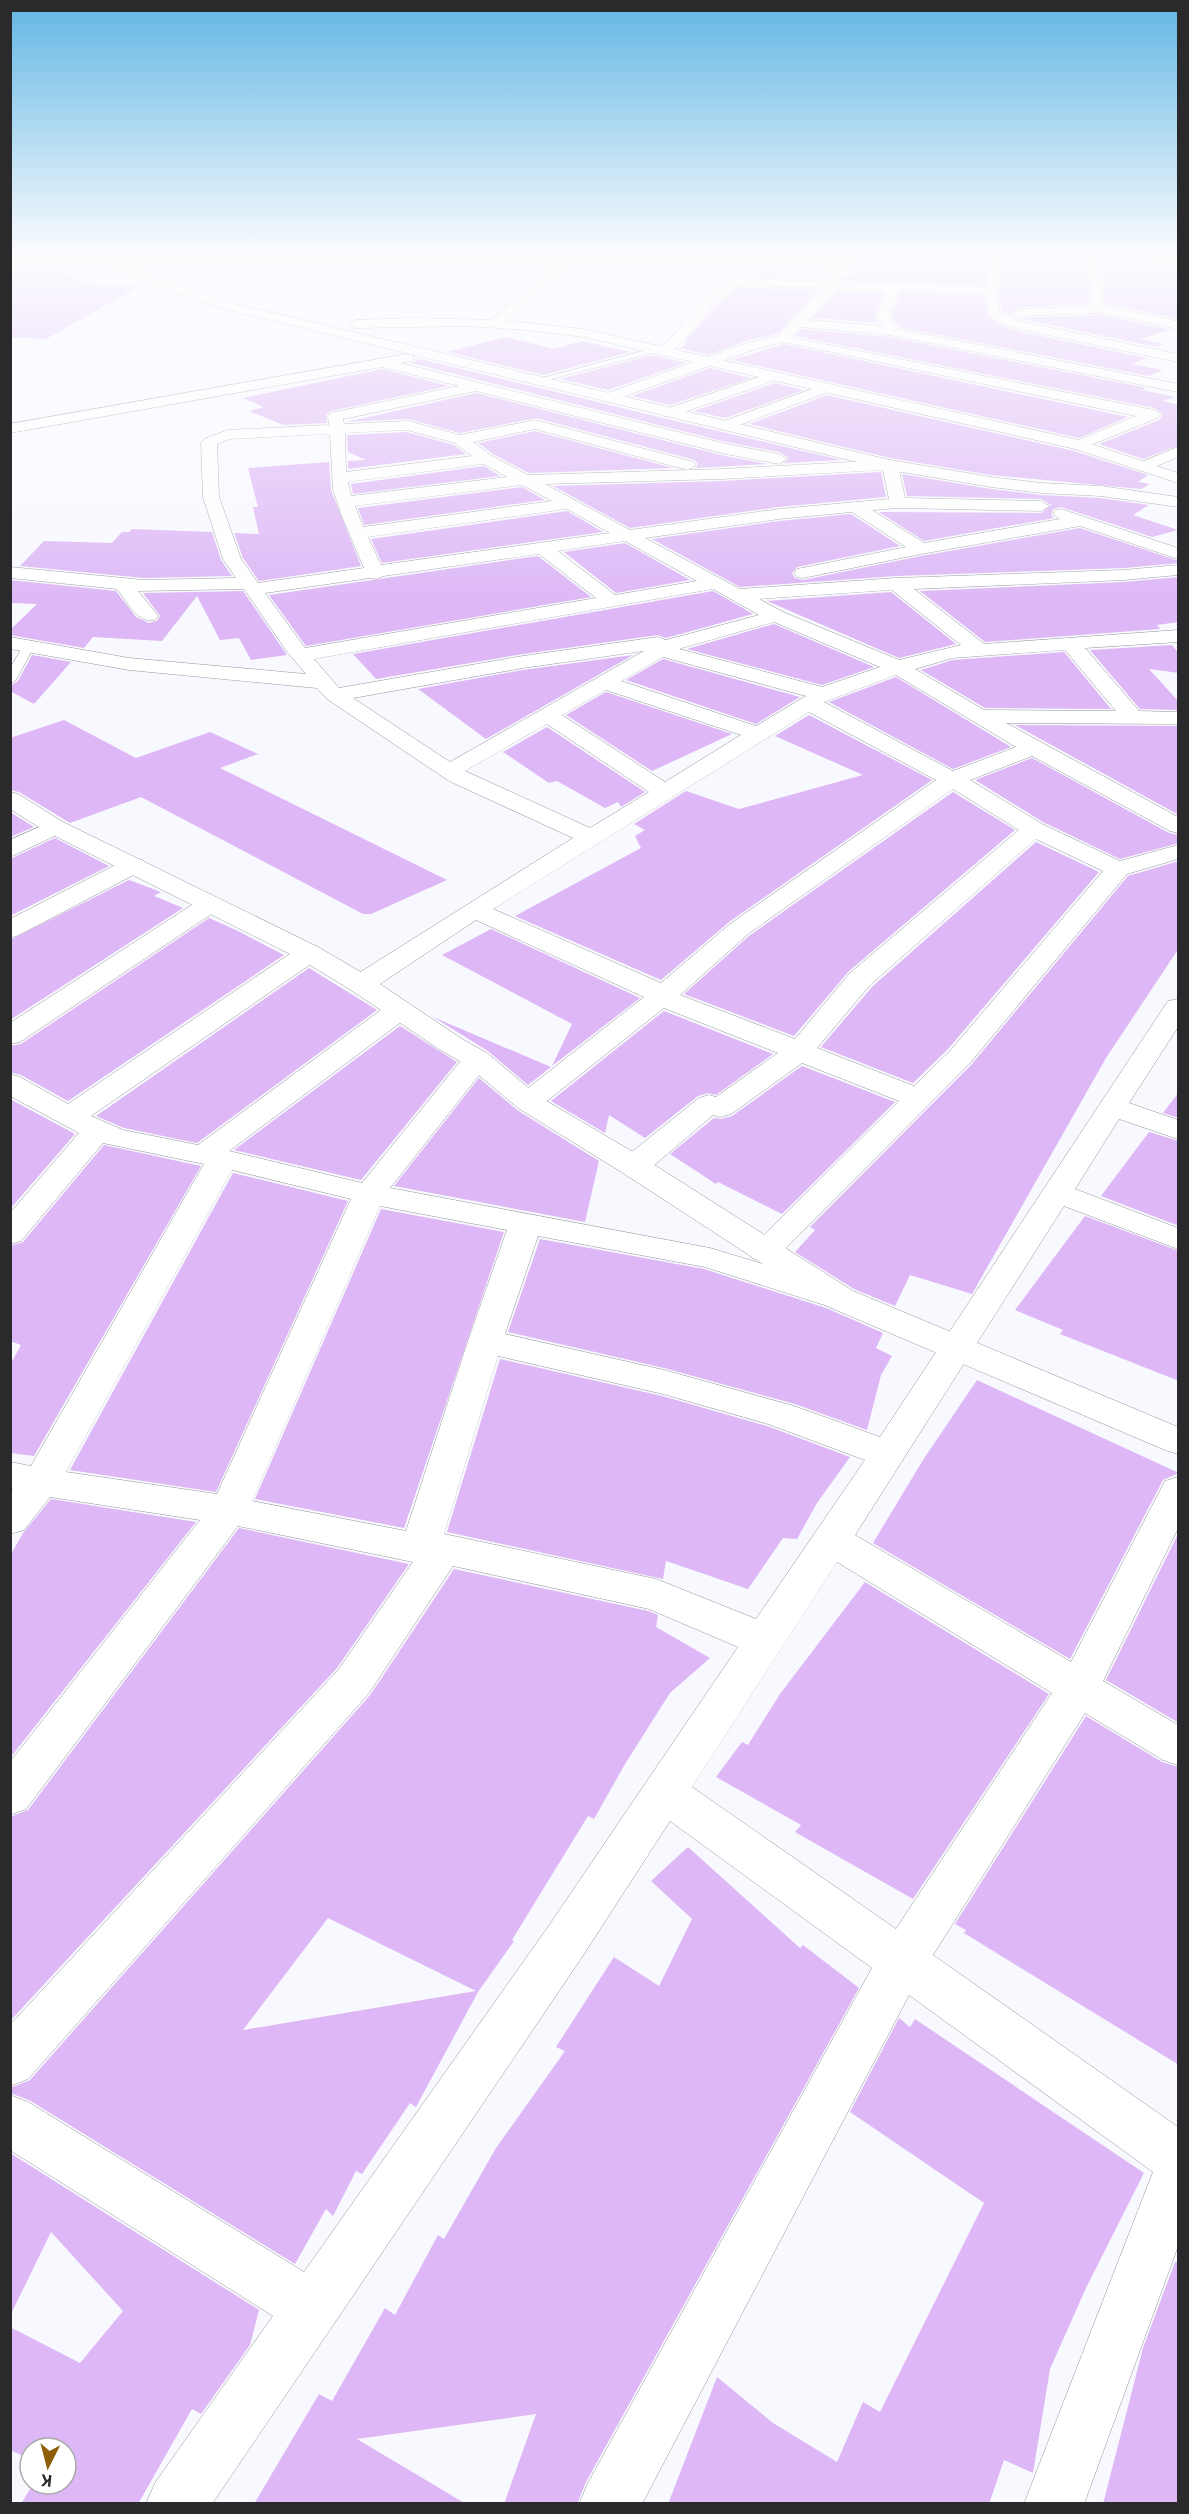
<svg xmlns="http://www.w3.org/2000/svg" width="1189" height="2514" viewBox="0 0 1189 2514" font-family="'Public Sans',sans-serif">
<style>
.building{fill:#ddb7f6;fill-rule:evenodd}
.lines{fill:none;stroke-linecap:round;stroke-linejoin:round}
.service-casing{stroke:#95969c;stroke-width:1}
.minor-casing{stroke:#95969c;stroke-width:1}
.tertiary-casing{stroke:#95969c;stroke-width:1}
.service{fill:#fff;fill-rule:evenodd}
.minor{fill:#fff;fill-rule:evenodd}
.tertiary{fill:#fff;fill-rule:evenodd}
</style>
<rect width="100%" height="100%" fill="#f8f9ff"/>
<path class="building" d="M862 256H991L985 285 842 280V276H853Z
M1007 256 1082 257 1089 283 1088 304 1020 307 1013 311V316L1002 310 999 295Z
M1099 260 1171 265 1179 279V319L1104 303 1105 282Z
M56 268 83 284 138 287 46 339 10 337V273Z
M738 273 826 276V279L737 277Z
M738 288 818 290 778 334 746 341 708 355 680 348 685 345 686 340 717 305Z
M837 291 884 293 875 315 879 323 812 318Z
M900 293 983 296 988 317 1008 329 1147 358 1131 364 1163 370 1148 376 899 327 892 316Z
M1102 315 1170 330 1140 339 1165 344 1156 347 1017 318Z
M801 329 889 337 1147 388 1142 390 1175 397 1163 401 1179 405V445L1143 459 1099 444 1159 420 1163 414 1154 408 795 336Z
M506 337 554 349 582 341 630 352 544 375 447 352Z
M784 344 1128 417 1079 438 732 360Z
M653 355 686 363 608 390 560 379Z
M420 359 663 418 841 460 784 463 789 458 779 452 726 442 411 363Z
M710 368 751 378 670 405 632 396Z
M382 369 449 386 330 411 326 415 327 423 283 425 249 411 264 407 243 398Z
M775 383 804 390 725 418 694 411Z
M476 393 725 456 768 464 696 468 698 464 695 460 536 418 460 433 408 419 346 422Z
M827 395 1074 451 1148 475 1138 482 1150 484 1141 489 991 475 890 458 749 424Z
M535 431 673 468 529 473 493 454 478 443Z
M407 432 454 445 466 454 348 469V461L366 460 348 452 347 435Z
M329 462 331 490 361 566 259 581 243 558 234 533 259 534 253 507H258L248 468Z
M484 466 500 476 353 494 351 484Z
M881 472 886 497 779 507 630 528 553 486 722 481Z
M902 474 991 489 1041 495 1101 498 1149 505 1133 515 1178 530 1152 537 1061 507 1053 509 1051 515 1054 518 924 541 879 512 1041 513 1051 505 1041 499 907 496Z
M522 487 545 500 364 525 358 508Z
M567 511 603 532 382 563 371 539Z
M851 514 900 546 797 567 792 573 795 578 803 580 921 556 1080 528 1179 561V563L1124 568 896 576 740 587 652 539 779 521Z
M132 529 212 532 221 560 232 576 144 578 20 566 44 541 112 543 122 532H129Z
M625 543 690 580 616 593 564 552Z
M538 556 591 597 306 646 269 595Z
M1179 577V622L1157 625 1160 629 985 642 920 591 1124 582Z
M10 580 116 591 136 617 149 623 157 621 160 616 143 593 243 591 287 655 251 660 239 638 220 640 197 596 162 641 93 637 84 648 10 635V630L37 604 10 603Z
M713 591 753 614 666 638 658 635 523 654 376 679 353 654Z
M891 592 956 644 899 658 767 601Z
M774 624 874 667 822 685 687 649Z
M1172 645 1179 654V673L1149 669 1179 702V710L1140 709 1090 650Z
M1064 652 1111 709 985 708 921 670 953 660Z
M32 655 71 662 34 704 10 691V686L18 681Z
M633 655 486 739 418 689 523 670Z
M663 659 800 697 756 724 626 680Z
M896 677 1011 747 953 769 829 702Z
M606 692 732 734 652 771 566 715Z
M809 715 932 780 729 922 661 980 515 916 641 848 635 836 645 830 634 824 686 791 739 809 863 775 775 736Z
M64 720 136 758 210 732 258 754 220 768 447 880 371 914H363L141 797 70 823 19 792 10 790V738Z
M1015 725 1179 726V815Z
M547 727 645 792 621 807 618 802 605 808 557 781 549 783 503 752Z
M1032 758 1169 833 1179 835V843L1120 859 1043 822 975 780Z
M953 792 1015 830 849 971 794 1036 684 994 749 936Z
M10 812 34 827 10 837Z
M55 838 109 866 10 916V859Z
M1036 842 1099 872 948 1049 913 1083 821 1047 872 987Z
M1179 861V948L1106 1058 972 1294 910 1275 895 1306 854 1289 795 1252 815 1230 810 1227 972 1064 1128 876Z
M129 880 161 892 154 896 183 908 10 1020V940Z
M209 918 236 930 284 955 68 1101 21 1075 10 1072V1046L21 1044Z
M491 929 640 998 552 1066 572 1024 442 955Z
M309 968 377 1010 197 1143 124 1128 96 1116Z
M664 1011 773 1054 716 1095 708 1093 698 1096 645 1138 609 1115 605 1133 551 1101Z
M433 1017 551 1067 528 1085 488 1051Z
M400 1026 457 1062 361 1180 234 1150Z
M802 1066 895 1102 782 1214 718 1182 716 1184 670 1154 714 1118 721 1119 732 1116Z
M479 1078 517 1110 599 1161 585 1222 394 1186Z
M1179 1092V1118L1163 1113Z
M10 1099 75 1134 10 1209Z
M1149 1132 1179 1141V1226L1101 1196Z
M104 1145 201 1166 34 1456 10 1453V1365L21 1345 10 1341V1246L23 1242Z
M233 1173 348 1201 216 1492 70 1470Z
M381 1209 504 1232 404 1528 255 1499Z
M1085 1216 1179 1251V1381L1060 1334 1063 1330 1015 1310Z
M540 1239 704 1269 826 1308 883 1333 876 1348 892 1356 881 1375 867 1430 795 1404 664 1368 508 1332Z
M500 1359 662 1396 767 1426 850 1457 817 1503 797 1539 783 1538 748 1589 666 1561 663 1579 447 1532Z
M977 1380 1179 1473 1163 1480 1070 1659 873 1543 923 1460Z
M51 1499 196 1522 10 1758V1556L23 1533Z
M239 1528 409 1564 337 1668 10 2021V1817L28 1810Z
M1179 1532V1723L1106 1680Z
M454 1569 648 1611 658 1615 656 1627 710 1658 670 1693 625 1764 594 1819 588 1816 512 1940 514 1941 478 1992 416 2107 410 2103 362 2174 356 2171 333 2216 326 2209 295 2264 29 2100 10 2093V2088L30 2080 371 1694ZM328 1918 476 1991 243 2030Z
M865 1582 1049 1694 913 1899 795 1832 801 1825 716 1777 742 1742 748 1745 780 1694Z
M1086 1716 1162 1762 1179 1767V2065L964 1933 966 1930 955 1924Z
M688 1847 800 1948 803 1945 859 1988 586 2482 577 2504H504L536 2414 357 2439 466 2504H254L319 2394 332 2401 385 2308 395 2315 438 2235 444 2239 496 2148 565 2051 556 2047 614 1957 659 1986 692 1919 651 1881Z
M899 2018 910 2027 915 2019 1144 2173 1086 2288 1050 2369 1033 2473 1004 2460 989 2504H668L717 2377 773 2423 837 2462 863 2402 880 2412 984 2203 850 2112Z
M10 2153 259 2310 250 2345 201 2414 192 2409 138 2504H21L33 2484H66V2448H30V2459L10 2450V2327L80 2363 123 2311 51 2232 10 2316Z
M1175 2262H1179V2504H1103L1143 2348Z"/>
<g class="lines">
<defs>
<path id="service" d="M654 348 658 350 657 352 539 382 535 380Z
M29 642 35 645 16 680 10 684V668L25 643Z"/>
<path id="minor" d="M566 256H578L500 327H490L489 324 490 321Z
M831 256H843L839 282 987 287 993 256H1005L997 295 1000 312 1018 321 1178 354V362L1009 327 990 317 985 294 899 291 889 316 898 329 1178 384V392L889 335 800 327 792 336 794 338 1154 410 1161 414 1157 418 1079 450 1071 445 1074 442 1136 416 784 342 756 349 612 401H602L600 398 602 395 747 343 779 336 823 288 737 286 715 303 676 349 659 355 652 351 666 343 707 297 730 279 828 281ZM836 289 887 291 877 316 884 326 807 320Z
M1084 256H1096L1103 283 1102 305 1178 321V329L1102 313 1016 316 1014 313 1020 309 1090 306 1091 283Z
M1097 256 1178 257V263L1102 259Z
M407 354 412 355 414 358 412 361 400 363 726 444 779 454 787 459 779 464 726 454 476 391 343 419 344 424 408 421 460 435 535 420 694 462 696 465 688 470 535 429 473 442 492 456 528 475 722 469 890 460 898 465 905 498 1041 501 1049 506 1041 511 898 508 872 510 924 543 1060 519 1053 514 1055 510 1061 509 1178 548V559L1080 526 921 554 803 578 797 577 794 573 797 569 906 547 852 512 779 519 645 538 740 589 896 578 1124 570 1178 565V575L1124 580 914 589 984 644 1178 630V642L1085 648 1139 711 1178 712V724L1006 723 1178 817V833L1170 831 1032 756 970 780 1042 824 1120 861 1178 845V859L1127 874 970 1063 776 1258 764 1261 752 1258 748 1251 899 1101 802 1063 731 1114 720 1117 713 1115 645 1173 634 1175 623 1173 618 1166 623 1159 699 1098 709 1095 716 1097 778 1053 664 1008 538 1108 528 1111 518 1108 513 1102 518 1096 644 997 476 920 371 990 361 992 351 990 347 984 351 978 573 838 449 781 327 699 317 688 129 670 10 649V637L129 658 306 674 288 653 244 589 138 591 158 616 155 620C137 624 127 601 117 589L10 578V567L144 580 236 578 223 559 203 497 201 442 204 439 228 430 329 425 328 416 330 413 459 386 382 367 10 433V424ZM407 430 455 443 472 456 346 472 345 433ZM330 434 333 489 341 514 364 568 258 583 241 559 219 497 217 444 230 439ZM484 464 507 477 351 496 348 482ZM883 470 889 499 779 509 630 530 545 484 722 479ZM522 485 552 501 363 527 355 506ZM567 509 610 533 381 565 368 537ZM625 541 697 581 615 595 558 551ZM539 554 596 598 305 648 265 593 370 578 376 579 384 576ZM713 589 759 615 666 640 658 637 523 656 339 688 314 659ZM892 590 961 645 899 660 783 612 759 599ZM774 622 880 667 822 687 679 649ZM1065 650 1116 711 984 710 915 669 953 658ZM644 651 450 762 353 698 523 668ZM663 657 806 696 756 726 621 681ZM896 675 1016 747 953 771 824 702ZM606 690 741 735 665 782 562 715ZM809 712 936 780 730 924 661 983 493 909ZM547 724 649 792 590 828 465 771ZM953 789 1019 830 850 973 795 1039 680 995 748 934ZM1036 839 1103 871 950 1051 914 1086 817 1048 870 985Z
M771 373 778 377 776 380 673 416H663L661 413 663 410Z
M823 385 830 389 828 392 729 429H719L717 426 719 423Z
M1178 447V457L1145 471 1137 466 1139 463Z
M55 820 63 822 67 827 63 832 10 857V840Z
M134 858 143 860 146 865 143 870 19 935 10 938V919L125 860Z
M210 896 219 899 223 904 219 909 20 1042 10 1044V1023L201 899Z
M309 945 318 947 322 953 318 959 91 1116 123 1130 198 1145 389 1004 399 1002 409 1004 413 1010 409 1016 229 1151 362 1183 467 1053 477 1050 487 1053 491 1059 487 1065 390 1188 710 1248 849 1290 854 1298 849 1306 837 1309 705 1267 538 1236 505 1334 664 1370 794 1406 880 1437 1164 1007 1168 1001 1178 999V1027L1129 1103 1178 1120V1139L1119 1119 1075 1189 1178 1228V1249L1064 1206 855 1535 1071 1662 1165 1481 1178 1477V1528L1103 1681 1178 1725V1765L1163 1760 1085 1713 933 1955 1178 2127V2246L1084 2504H1024L1153 2172 909 1995 642 2504H579L588 2483 872 1968 670 1821 582 1957 212 2504H146L155 2483 273 2316 10 2150V2095L28 2102 304 2272 548 1927 738 1647 649 1609 453 1566 369 1693 28 2079 10 2086V2025L339 1669 413 1562 238 1526 26 1809 10 1815V1762L200 1520 50 1497 24 1530 10 1534V1493L13 1489H10V1462L31 1466 204 1164 103 1143 21 1241 10 1244V1213L79 1133 10 1096V1074L20 1077 68 1104 300 947ZM232 1170 351 1199 217 1494 66 1472ZM380 1206 507 1230 468 1341 406 1531 252 1501ZM498 1356 663 1394 768 1424 865 1460 756 1619 656 1579 444 1534ZM837 1562 1052 1693 896 1929 692 1787Z"/>
<path id="tertiary" d="M85 256H101L157 278 232 303 890 460 991 477 1041 483 1101 486 1178 497V507L1101 496 1041 493 991 487 890 470 224 309 149 284Z
M413 318 498 320 583 329 1079 440 1178 473V483L1075 449 583 337 526 330 469 326 356 328 350 324 356 320Z
M10 792 18 794 63 822 318 947 371 978 462 1039 487 1053 538 1096 645 1159 853 1291 1178 1427V1454L1165 1450 829 1307 623 1173 518 1108 467 1065 442 1051 351 990 300 959 47 832 10 809Z"/>
</defs>
<use href="#service" class="service-casing"/>
<use href="#minor" class="minor-casing"/>
<use href="#tertiary" class="tertiary-casing"/>
<use href="#service" class="service"/>
<use href="#minor" class="minor"/>
<use href="#tertiary" class="tertiary"/>
</g>
<linearGradient id="sky" x2="0" y2="1"><stop stop-color="#61b6e3"/><stop offset="0.42" stop-color="#fcfcff"/><stop offset="1" stop-color="#fcfcff" stop-opacity="0"/></linearGradient>
<rect width="1189" height="608" fill="url(#sky)"/>
<rect width="1189" height="2514" fill="none" stroke="#2a2a2d" stroke-width="24"/>
<g transform="translate(48 2466) rotate(186)"><circle r="28" fill="#ffffff" stroke="#aaaaab" stroke-width="1.5"/>
<path d="M0-4.5L10 22L0 15L-10 22Z" fill="#8d5e05"/>
<text y="-9" font-size="16" font-weight="bold" text-anchor="middle" fill="#2a2a2d">K</text>
</g>
</svg>
